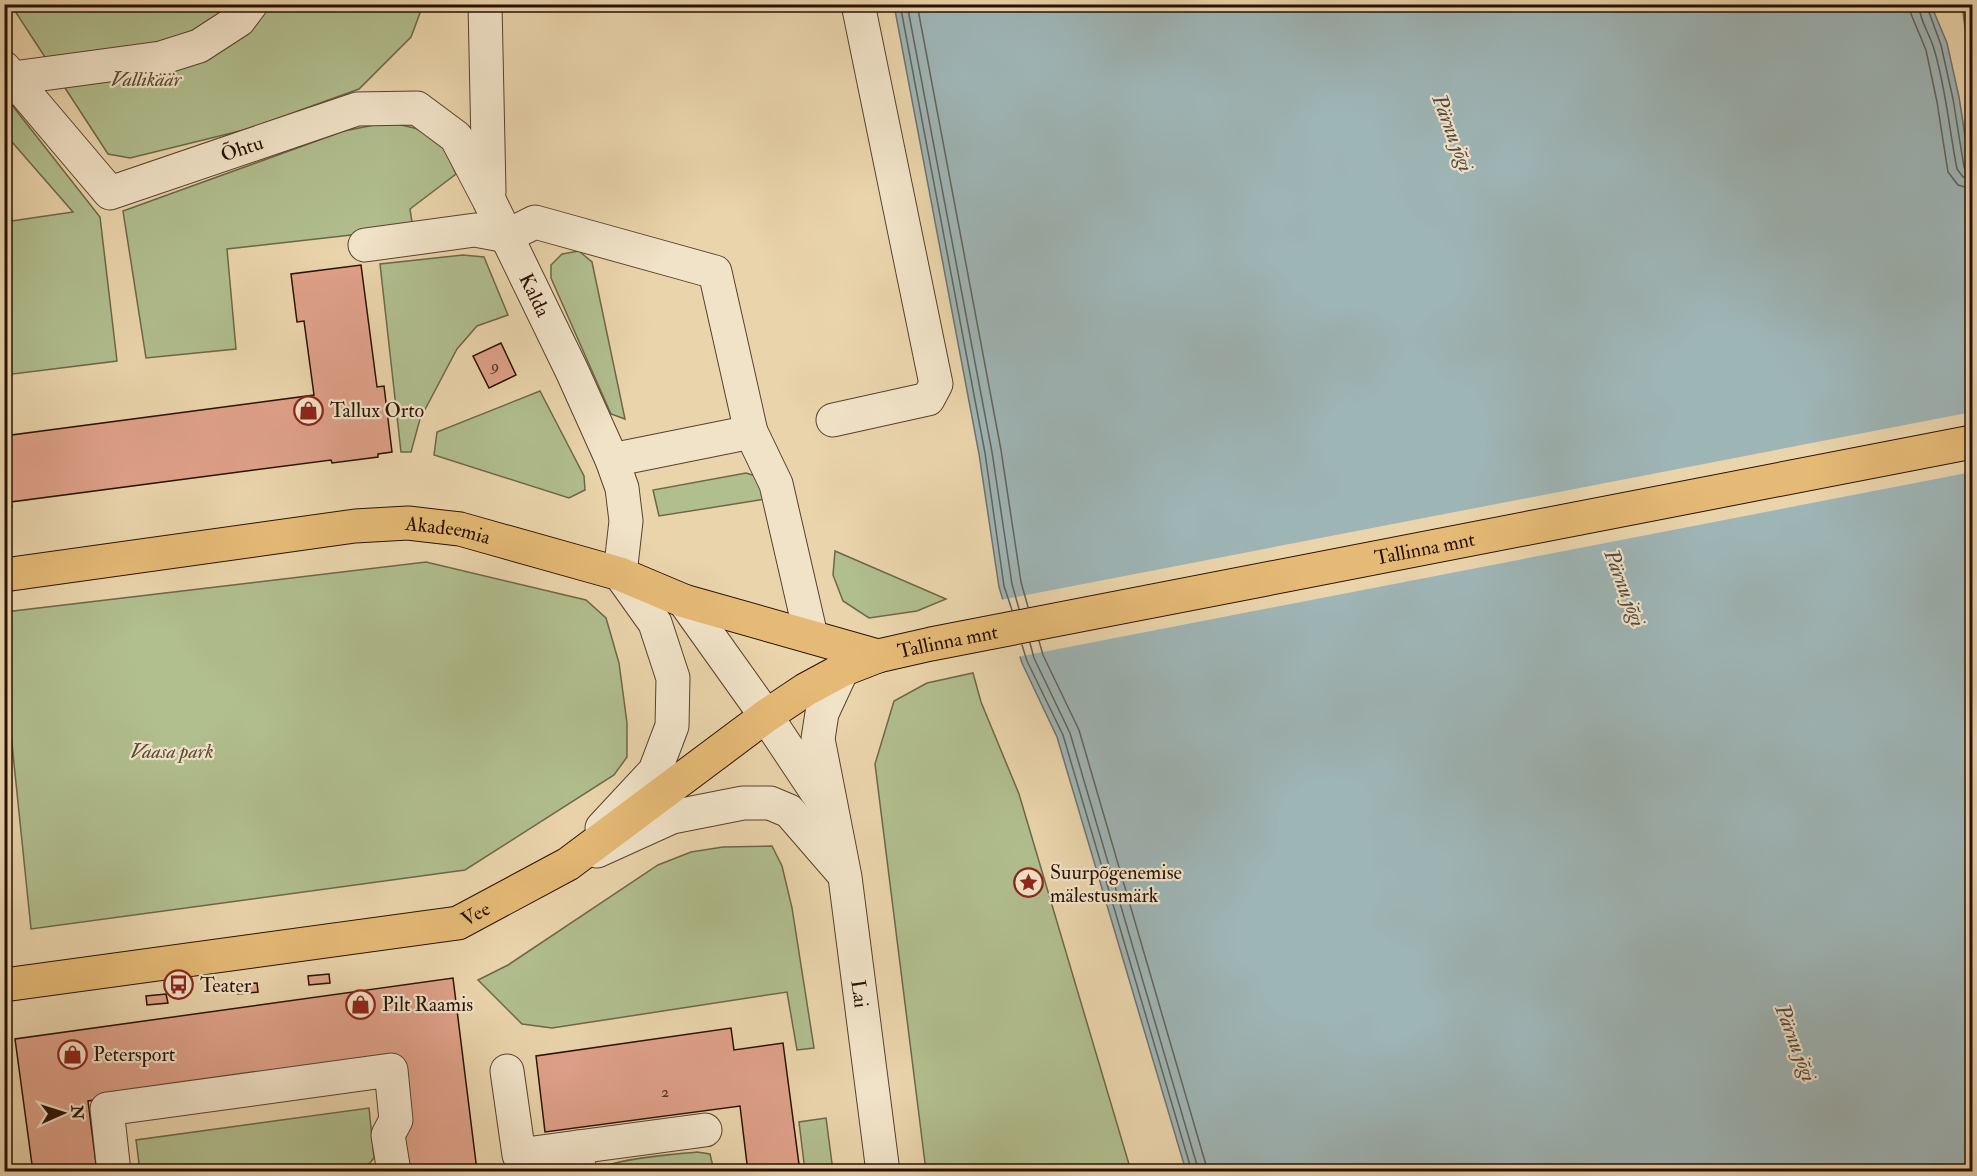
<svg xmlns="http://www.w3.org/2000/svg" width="1977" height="1176" viewBox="0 0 1977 1176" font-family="'IM FELL Double Pica',serif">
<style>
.green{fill:#b1be8e;stroke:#6d6748;stroke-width:1.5}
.water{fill:#9eb5b6;stroke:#6f736e;stroke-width:1.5}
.pier{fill:#ead4ab}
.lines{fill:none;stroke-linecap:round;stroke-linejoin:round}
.shore{stroke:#64625c;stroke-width:1.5}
.building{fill:#dfa189;stroke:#291002;stroke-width:1.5}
.minor-casing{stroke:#59412c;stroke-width:35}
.major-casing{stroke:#291002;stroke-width:35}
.minor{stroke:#f1e3c8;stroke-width:33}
.major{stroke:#e5ba76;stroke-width:33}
.labels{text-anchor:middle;stroke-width:4.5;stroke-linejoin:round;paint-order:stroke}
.number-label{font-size:16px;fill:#563424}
.park-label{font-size:20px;font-style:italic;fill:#594d33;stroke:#f1e3c8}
.street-label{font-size:20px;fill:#291002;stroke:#f1e3c8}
.poi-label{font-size:20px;fill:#291002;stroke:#f1e3c8;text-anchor:start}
.water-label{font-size:21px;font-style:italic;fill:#524a41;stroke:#f1e3c8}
</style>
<rect width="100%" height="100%" fill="#ead4ab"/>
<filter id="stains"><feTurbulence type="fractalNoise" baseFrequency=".00333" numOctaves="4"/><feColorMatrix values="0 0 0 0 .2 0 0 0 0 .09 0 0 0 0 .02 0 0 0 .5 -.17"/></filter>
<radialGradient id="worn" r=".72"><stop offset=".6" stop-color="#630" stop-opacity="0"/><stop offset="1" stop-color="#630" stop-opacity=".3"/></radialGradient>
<path class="green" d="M4 5H423L411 37 359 89 248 129 130 158 108 154 15 11 5 10Z
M1962 5H1972V59L1968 49Z
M4 95 100 217 117 361 5 375V222L73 212 5 134Z
M389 122 418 129 444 147 456 174 410 209 413 228 227 249 236 349 146 358 123 211 344 131Z
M579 251 592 262 625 419 611 414 551 278V265L562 254Z
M463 255 484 257 508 315 477 326 457 349 420 419 411 452H401L380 264Z
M540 391 584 476 585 490 569 498 434 455 437 432Z
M746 473 759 477 766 499 659 516 653 490Z
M835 551 946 599 917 611 869 618 843 601 833 575Z
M426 562 586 600 606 618 619 663 627 723V757L614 775 465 870 31 929 5 676V612Z
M973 673 981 702 1019 794 1131 1171H926L875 764 894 701 927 683Z
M772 846 782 866 792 908 814 1048 797 1050 787 992 552 1028 522 1024 478 980 508 965 658 865 691 852 723 847Z
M369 1108 374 1158 363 1171H140L136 1140Z
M826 1118 833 1171H805L799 1122Z
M697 1152 710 1154 714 1171H598C606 1159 679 1154 697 1152Z"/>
<path class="water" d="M894 5H1931L1947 43 1959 97 1972 181V1171H1186L1057 737 1022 663 999 587 979 454Z"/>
<path class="pier" d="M1972 412V472L1017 657 1000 600Z"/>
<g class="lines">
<path class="shore" d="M900 4 985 453 1004 586 1012 610
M907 4 992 452 1012 584 1019 609
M917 4 1001 450 1021 582 1028 607
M1909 4 1911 14 1926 50 1937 102 1948 172 1958 185 1972 189
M1919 4C1919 20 1930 34 1934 49 1946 88 1949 129 1957 169L1963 177 1972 179
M1926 4 1941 45 1953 99 1964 167 1967 171 1972 172
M1039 641 1043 655 1079 730 1208 1172
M1030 643 1034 658 1070 733 1199 1172
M1022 645 1027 661 1063 735 1192 1172"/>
</g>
<path class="building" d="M361 265 377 387 384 386 392 452 378 454V457L332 463 331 460 11 502 12 507 4 508V436L314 395 304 321 297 322 291 274Z
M501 343 516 375 489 388 473 356Z
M329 974 330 983 309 985 308 976Z
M453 978 477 1171 404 1172 398 1056 88 1101 97 1172H33L15 1039Z
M257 983 258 992 238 994 237 985Z
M166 994 168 1003 147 1005 146 996Z
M731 1028 734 1050 783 1043 800 1172H748L740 1106 545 1132 536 1056Z"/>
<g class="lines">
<defs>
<g id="minor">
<path d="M485 4 489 192"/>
<path id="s1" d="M4 68 110 193 357 109 417 108 456 137 489 200 572 371 612 460 622 488 626 521 620 574 655 623 673 678 672 726 655 771 602 828"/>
<path d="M13 78 161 58 199 46 239 20 251 4"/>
<path d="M365 245 475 230 507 236 535 222 715 272 751 432 776 484 811 636"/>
<path d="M833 420 928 399 936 384 858 4"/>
<path d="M612 460 751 432"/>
<path d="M684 601 766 716 824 803"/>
<path id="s2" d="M842 670 822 713 818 739 845 877 883 1172"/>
<path d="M597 851 672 817 743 803H770L789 811 841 871"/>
<path d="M507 1071 519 1155 578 1147"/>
<path d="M114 1172 107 1109 391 1070 396 1120 388 1135 394 1172"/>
<path d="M579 1172 578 1147 705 1130"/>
</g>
<g id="major">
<path id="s3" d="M4 575 355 526 408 523 460 529 620 574 684 601 878 656"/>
<path id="s4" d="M4 985 458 923 568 864 766 716 805 690 842 670 878 656 931 644 1972 442"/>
</g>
</defs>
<use href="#minor" class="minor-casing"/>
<use href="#major" class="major-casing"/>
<use href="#minor" class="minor"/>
<use href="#major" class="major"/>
</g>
<defs>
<symbol id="shop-ring" viewBox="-11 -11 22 22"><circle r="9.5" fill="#f1e3c8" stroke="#8f2418" stroke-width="1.5"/><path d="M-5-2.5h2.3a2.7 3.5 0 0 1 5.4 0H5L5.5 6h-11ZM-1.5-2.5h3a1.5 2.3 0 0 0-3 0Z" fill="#8f2418"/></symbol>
<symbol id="sight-ring" viewBox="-11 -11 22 22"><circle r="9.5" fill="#f1e3c8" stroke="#8f2418" stroke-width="1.5"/><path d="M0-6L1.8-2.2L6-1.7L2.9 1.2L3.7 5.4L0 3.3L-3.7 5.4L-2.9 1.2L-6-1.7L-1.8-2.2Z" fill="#8f2418"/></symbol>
<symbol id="bus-ring" viewBox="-11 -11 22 22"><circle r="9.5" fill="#f1e3c8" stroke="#8f2418" stroke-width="1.5"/><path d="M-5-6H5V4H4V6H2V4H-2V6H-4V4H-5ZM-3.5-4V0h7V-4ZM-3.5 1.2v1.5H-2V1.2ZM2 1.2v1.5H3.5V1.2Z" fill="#8f2418"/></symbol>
</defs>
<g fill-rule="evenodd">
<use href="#shop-ring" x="292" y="394" width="33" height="33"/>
<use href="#sight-ring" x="1012" y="866" width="33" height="33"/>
<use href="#bus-ring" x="162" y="968" width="33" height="33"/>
<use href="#shop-ring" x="344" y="988" width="33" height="33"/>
<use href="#shop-ring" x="56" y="1038" width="33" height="33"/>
</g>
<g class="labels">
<g class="number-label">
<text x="495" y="371">9</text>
<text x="665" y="1097">2</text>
</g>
<g class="park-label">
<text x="146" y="86">Vallikäär</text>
<text x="172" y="758">Vaasa park</text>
</g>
<g class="street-label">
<text dy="7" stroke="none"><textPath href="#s1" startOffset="303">Õhtu</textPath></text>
<text dy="7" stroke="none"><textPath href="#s1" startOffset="710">Kalda</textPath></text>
<text dy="7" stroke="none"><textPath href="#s3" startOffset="448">Akadeemia</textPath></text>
<text dy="7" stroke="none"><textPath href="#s4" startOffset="1515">Tallinna mnt</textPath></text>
<text dy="7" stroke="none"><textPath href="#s4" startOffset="1029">Tallinna mnt</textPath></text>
<text dy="7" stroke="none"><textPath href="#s4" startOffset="478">Vee</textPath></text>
<text dy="7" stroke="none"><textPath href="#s2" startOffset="332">Lai</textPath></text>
</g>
<g class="poi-label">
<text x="330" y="417">Tallux Orto</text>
<text x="1050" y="879">Suurpõgenemise<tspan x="1050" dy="23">mälestusmärk</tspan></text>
<text x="200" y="992">Teater</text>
<text x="382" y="1011">Pilt Raamis</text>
<text x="93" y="1061">Petersport</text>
</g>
<g class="water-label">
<text transform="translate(1453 133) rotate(69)" y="7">Pärnu jõgi</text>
<text transform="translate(1625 588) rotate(69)" y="7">Pärnu jõgi</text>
<text transform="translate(1796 1043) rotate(69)" y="7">Pärnu jõgi</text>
</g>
</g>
<rect width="1977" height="1176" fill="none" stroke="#ead4ab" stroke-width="24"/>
<rect x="6" y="6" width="1965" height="1164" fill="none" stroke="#291002" stroke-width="3"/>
<rect x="12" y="12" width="1953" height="1152" fill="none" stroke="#291002" stroke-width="1.5"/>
<g transform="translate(63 1113) rotate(87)" stroke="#f1e3c8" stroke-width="4.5" paint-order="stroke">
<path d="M0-4.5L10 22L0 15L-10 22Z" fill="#291002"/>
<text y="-9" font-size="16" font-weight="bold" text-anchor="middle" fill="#291002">N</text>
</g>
<rect width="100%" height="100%" filter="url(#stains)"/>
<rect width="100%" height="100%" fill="url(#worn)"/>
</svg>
